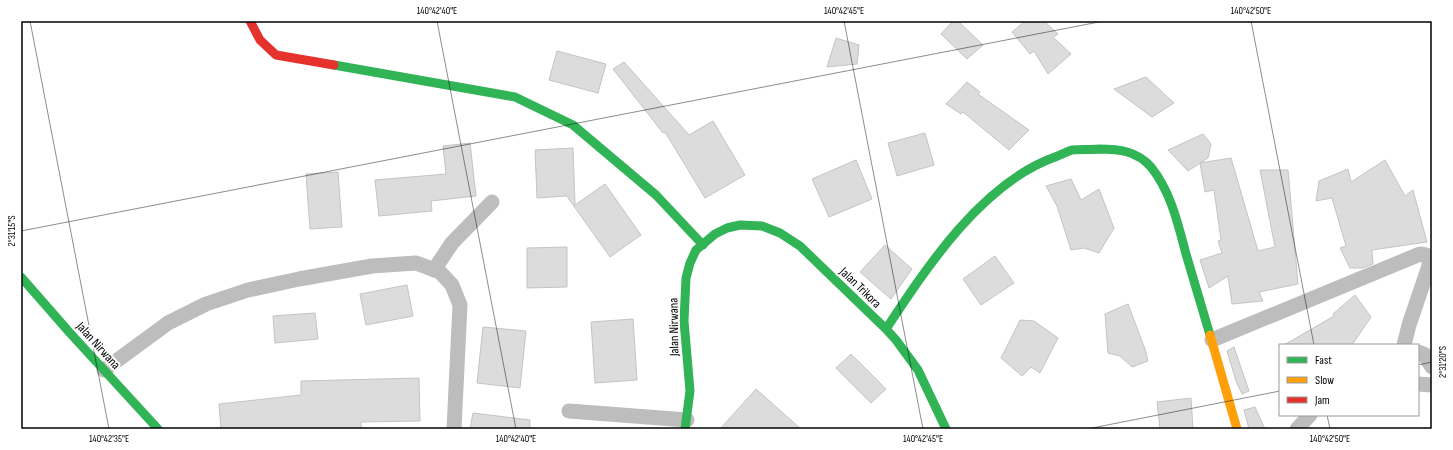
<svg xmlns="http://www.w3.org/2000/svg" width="1453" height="450" viewBox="0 0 1453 450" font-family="'Sofia Sans Condensed',sans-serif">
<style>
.building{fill:#dcdcdc;stroke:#c4c4c4}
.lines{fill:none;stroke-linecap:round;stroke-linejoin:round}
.street{stroke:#bdbdbd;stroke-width:15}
.fast{stroke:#30b455;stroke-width:9}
.slow{stroke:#ff9f0a;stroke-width:9}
.jam{stroke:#e5322d;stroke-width:9}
.ticks{fill:none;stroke:#000;stroke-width:1;stroke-opacity:0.45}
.labels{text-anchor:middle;stroke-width:4;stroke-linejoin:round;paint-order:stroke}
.street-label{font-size:13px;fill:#000;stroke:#fff}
.neatline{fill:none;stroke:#000;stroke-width:1.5}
.ticks-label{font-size:10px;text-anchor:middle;fill:#000}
</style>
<rect width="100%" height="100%" fill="#fff"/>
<path class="building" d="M953 21H958L983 45 967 59 941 34Z
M1025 21H1044L1058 34 1053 37 1071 54 1048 74 1034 51 1030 54 1012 32Z
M836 38 859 45 857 64 827 67Z
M557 51 606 64 598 93 549 80Z
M624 62 689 135 713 121 745 175 705 198 665 132 663 133 613 69Z
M1146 77 1174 103 1152 117 1114 89Z
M967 82 980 92 978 94 1029 130 1009 150 963 112 961 114 946 104Z
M925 133 934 165 897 176 888 143Z
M1203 134 1211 144 1208 158 1188 171 1168 150Z
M470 143 476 196 431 201 432 211 379 216 375 180 446 174 443 146Z
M573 148 575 205 605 184 641 235 610 257 566 195V196L537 198 535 150Z
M1231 158 1258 251 1275 247 1260 170H1288L1298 284 1259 292 1263 301 1232 304 1228 276 1209 288 1200 260 1222 253 1218 241 1221 240 1214 190 1205 192 1200 163Z
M856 160 872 199 829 217 812 179Z
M1385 160 1405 196 1413 190 1427 242 1372 250 1373 264 1363 268H1350L1340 248 1346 246 1332 198 1316 201 1319 181 1348 169 1351 182Z
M338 172 342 227 310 229 306 174Z
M1071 179 1081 200 1099 189 1114 228 1099 253 1084 248 1071 250 1057 206 1046 186Z
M885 245 912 269 891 299 860 272Z
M567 247V287L527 288V248Z
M995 256 1014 283 981 305 963 279Z
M407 285 413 316 366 325 360 294Z
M1355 295 1371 317 1352 345H1284L1334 316 1333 314Z
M1128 304 1145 349 1148 361 1132 367 1120 356 1108 353 1105 314Z
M315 313 318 339 275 343 273 316Z
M633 319 637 380 595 383 591 322Z
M1020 320 1034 321 1058 338 1040 373 1031 367 1022 376 1001 358Z
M483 327 526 331 520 388 477 383Z
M1234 347 1249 391 1242 394 1236 381 1227 351Z
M851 354 886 389 871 403 836 368Z
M419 378 420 421 361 422V429H221L219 404 301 395V381Z
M756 389 801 429H720Z
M1191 398 1193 429H1160L1157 402Z
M1255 407 1265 429H1249L1244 410Z
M473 413 530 420V429H470Z"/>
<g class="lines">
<path class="street" d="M434 270 452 243 492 202
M1212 340 1420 254 1426 255 1429 259V266L1409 325 1404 345
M1418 352 1424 354 1432 367
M104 370 168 323 206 304 248 290 299 279 372 266 416 263 440 272 452 285 460 305 454 429
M1418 384 1432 385
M569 411 687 420
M1297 429 1310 415"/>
<path class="fast" d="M334 65 515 97 573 125 656 195 703 245
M21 277 70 333 158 429
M886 329C927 267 982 183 1055 157 1060 155 1066 152 1072 150 1080 149 1090 150 1099 149 1119 149 1137 151 1151 167 1171 192 1178 224 1186 254 1194 281 1202 308 1210 335
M685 429 690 391 684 321 686 278 690 263 696 250 715 234 727 228 740 225 762 226 780 233 800 246 886 329 896 340 918 370 946 429"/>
<path class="slow" d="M1210 335 1237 429"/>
<path class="jam" d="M250 21 260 40 276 55 334 65"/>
</g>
<path class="ticks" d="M30 21 109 429M437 21 516 429M844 21 923 429M1251 21 1314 345M21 231 1104 21M1418 365 1432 362M1327 415 1330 429M1087 429 1280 391"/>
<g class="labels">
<g class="street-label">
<text transform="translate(861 287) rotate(44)" y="5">Jalan Trikora</text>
<text transform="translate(673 327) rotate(-91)" y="5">Jalan Nirwana</text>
<text transform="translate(99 345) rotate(48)" y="5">Jalan Nirwana</text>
</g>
</g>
<rect width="1453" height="450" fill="none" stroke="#ffffff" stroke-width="44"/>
<rect x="1279" y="344" width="140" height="72" fill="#ffffff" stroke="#999999"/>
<rect x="1287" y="357" width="20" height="6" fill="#30b455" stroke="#999999"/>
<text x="1315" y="364" font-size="12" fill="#000000">Fast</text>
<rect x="1287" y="377" width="20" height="6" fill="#ff9f0a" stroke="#999999"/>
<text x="1315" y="384" font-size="12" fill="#000000">Slow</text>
<rect x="1287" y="397" width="20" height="6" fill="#e5322d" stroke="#999999"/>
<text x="1315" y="404" font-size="12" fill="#000000">Jam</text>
<rect x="22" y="22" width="1409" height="406" class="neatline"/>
<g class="ticks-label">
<text x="437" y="14">140°42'40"E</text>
<text x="844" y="14">140°42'45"E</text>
<text x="1251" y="14">140°42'50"E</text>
<text transform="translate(11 231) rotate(-90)" y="4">2°31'15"S</text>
<text transform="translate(1442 362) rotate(-90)" y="4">2°31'20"S</text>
<text x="109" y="442">140°42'35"E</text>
<text x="516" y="442">140°42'40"E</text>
<text x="923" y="442">140°42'45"E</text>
<text x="1330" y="442">140°42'50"E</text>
</g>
</svg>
